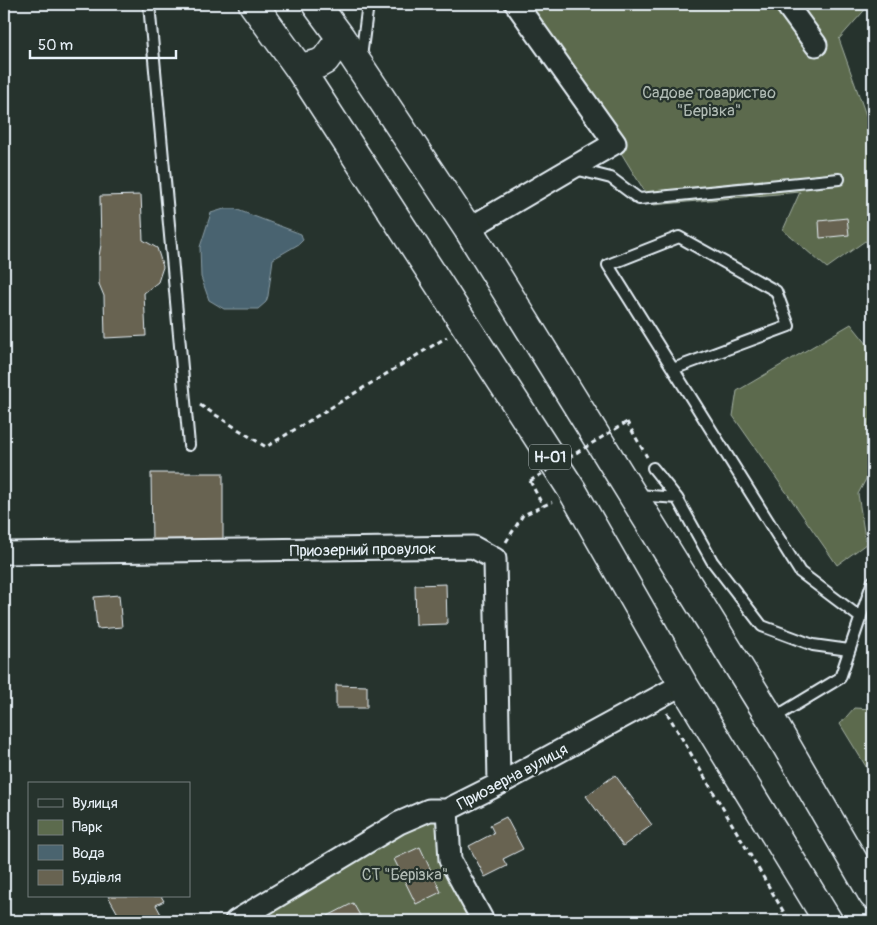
<svg xmlns="http://www.w3.org/2000/svg" width="877" height="925" viewBox="0 0 877 925" font-family="Pangolin,sans-serif">
<style>
.green{fill:#5c6b4d;stroke:#a2aea2}
.water{fill:#4a646f;stroke:#899ca6}
.building{fill:#686351;stroke:#e8f1f8}
.lines{fill:none;stroke-linecap:round;stroke-linejoin:round}
.service-casing{stroke:#e8f1f8;stroke-width:14}
.minor-casing{stroke:#e8f1f8;stroke-width:25}
.primary-casing{stroke:#e8f1f8;stroke-width:31}
.path{stroke:#e8f1f8;stroke-width:3;stroke-dasharray:5 4;stroke-linecap:butt}
.service{stroke:#26332d;stroke-width:10}
.minor{stroke:#26332d;stroke-width:21}
.primary{stroke:#26332d;stroke-width:28}
.path-bridge{stroke:#e8f1f8;stroke-width:3;stroke-dasharray:5 4;stroke-linecap:butt}
.labels{text-anchor:middle;stroke-width:4.5;stroke-linejoin:round;paint-order:stroke}
.shield{fill:#26332d;stroke:#aeb8bb;stroke-width:1}
.shield-label{font-size:15px;font-weight:bold;fill:#e8f1f8}
.park-label{font-size:16px;fill:#b0bbb4;stroke:#26332d}
.street-label{font-size:16px;fill:#e8f1f8;stroke:#26332d}
</style>
<rect width="100%" height="100%" fill="#26332d"/>
<filter id="ink" filterUnits="userSpaceOnUse"><feTurbulence type="fractalNoise" baseFrequency=".02" numOctaves="2"/><feDisplacementMap in="SourceGraphic" scale="10" xChannelSelector="R" yChannelSelector="G"/><feConvolveMatrix kernelMatrix="1 2 1 2 8 2 1 2 1" color-interpolation-filters="sRGB"/></filter>
<g filter="url(#ink)">
<path class="green" d="M516 4H870L839 39 873 135V246L865 241 827 268 783 230 800 192 653 205 615 143Z
M851 324 867 344 873 408V466L858 494 866 544 837 565 733 416 737 391Z
M854 708 873 709V778L840 724Z
M447 810 450 860 483 921H233L399 823Z"/>
<path class="water" d="M224 209H235L301 234 303 240 299 244 273 259 268 296 266 302 258 309H224L209 300 201 277 200 247 211 213Z"/>
<path class="building" d="M141 195 143 240 157 248 163 267 158 282 144 293 146 336 105 338 104 296 99 284V256L101 245 100 196Z
M847 218 849 235 820 238 819 221Z
M151 473H223V542L152 543Z
M446 584 447 624 416 625 415 585Z
M119 595 122 627 97 629 94 597Z
M336 685 367 686V708H336Z
M615 775 652 825 623 846 586 796Z
M506 817 523 849 503 859 507 866 485 877 469 846 494 833 490 825Z
M420 847 441 892 416 904 394 859Z
M108 896H161L164 901 156 905 162 916 153 921H137L135 918 130 921H122Z
M353 903 363 921H331L328 916Z"/>
<g class="lines">
<defs>
<path id="service" d="M149 4 189 445
M361 57 368 4
M575 169 611 178 639 199 839 179
M673 369 789 326 776 291 679 237 608 265 800 572 861 618
M653 468 677 498 712 561 762 626 813 645 849 650
M638 495 677 498
M772 719 840 678 873 581"/>
<path id="minor" d="M786 4 816 45
M468 229 615 143 516 4
M4 553 473 547 495 559 499 784
M447 810 450 860 483 921
M236 921 399 823 429 810H447L499 784 683 684"/>
<path id="primary" d="M253 4 299 68 572 490 683 684 828 921
M316 4 341 38 468 229 771 719 873 895
M299 68 318 64 325 60 341 38"/>
</defs>
<use href="#service" class="service-casing"/>
<use href="#minor" class="minor-casing"/>
<use href="#primary" class="primary-casing"/>
<path class="path" d="M200 405 266 447 447 337
M627 422 647 457
M530 481 543 506
M506 542 523 515 552 502
M667 713 789 921"/>
<use href="#service" class="service"/>
<use href="#minor" class="minor"/>
<use href="#primary" class="primary"/>
<path class="path-bridge" d="M530 481 627 422"/>
</g>
</g>
<g class="labels">
<rect class="shield" x="529" y="444.5" width="42" height="25" rx="4"/>
<g class="shield-label">
<text x="550" y="462">Н-01</text>
</g>
<g class="park-label">
<text x="709" y="98">Садове товариство<tspan x="709" dy="18">"Берізка"</tspan></text>
<text x="405" y="880">СТ "Берізка"</text>
</g>
<g class="street-label">
<text transform="translate(363 549) rotate(-1)" y="6">Приозерний провулок</text>
<text transform="translate(512 776) rotate(-28)" y="6">Приозерна вулиця</text>
</g>
</g>
<rect width="877" height="925" fill="none" stroke="#26332d" stroke-width="20"/>
<rect x="10" y="10" width="857" height="905" fill="none" stroke="#e8f1f8" stroke-width="2" filter="url(#ink)"/>
<rect x="28" y="782" width="162" height="115" fill="#26332d" stroke="#747f7e"/>
<rect x="38" y="799" width="25" height="8" fill="#26332d" stroke="#747f7e"/>
<text x="72" y="808" font-size="15" fill="#e8f1f8">Вулиця</text>
<rect x="38" y="820" width="25" height="15" fill="#5c6b4d" stroke="#747f7e"/>
<text x="72" y="832" font-size="15" fill="#e8f1f8">Парк</text>
<rect x="38" y="845" width="25" height="15" fill="#4a646f" stroke="#747f7e"/>
<text x="72" y="858" font-size="15" fill="#e8f1f8">Вода</text>
<rect x="38" y="870" width="25" height="15" fill="#686351" stroke="#747f7e"/>
<text x="72" y="882" font-size="15" fill="#e8f1f8">Будівля</text>
<path d="M30 50v8h146v-8" fill="none" stroke="#e8f1f8" stroke-width="2.5"/>
<text x="38" y="50" font-size="15" fill="#e8f1f8" stroke="#26332d" stroke-width="4" paint-order="stroke">50 m</text>
</svg>
